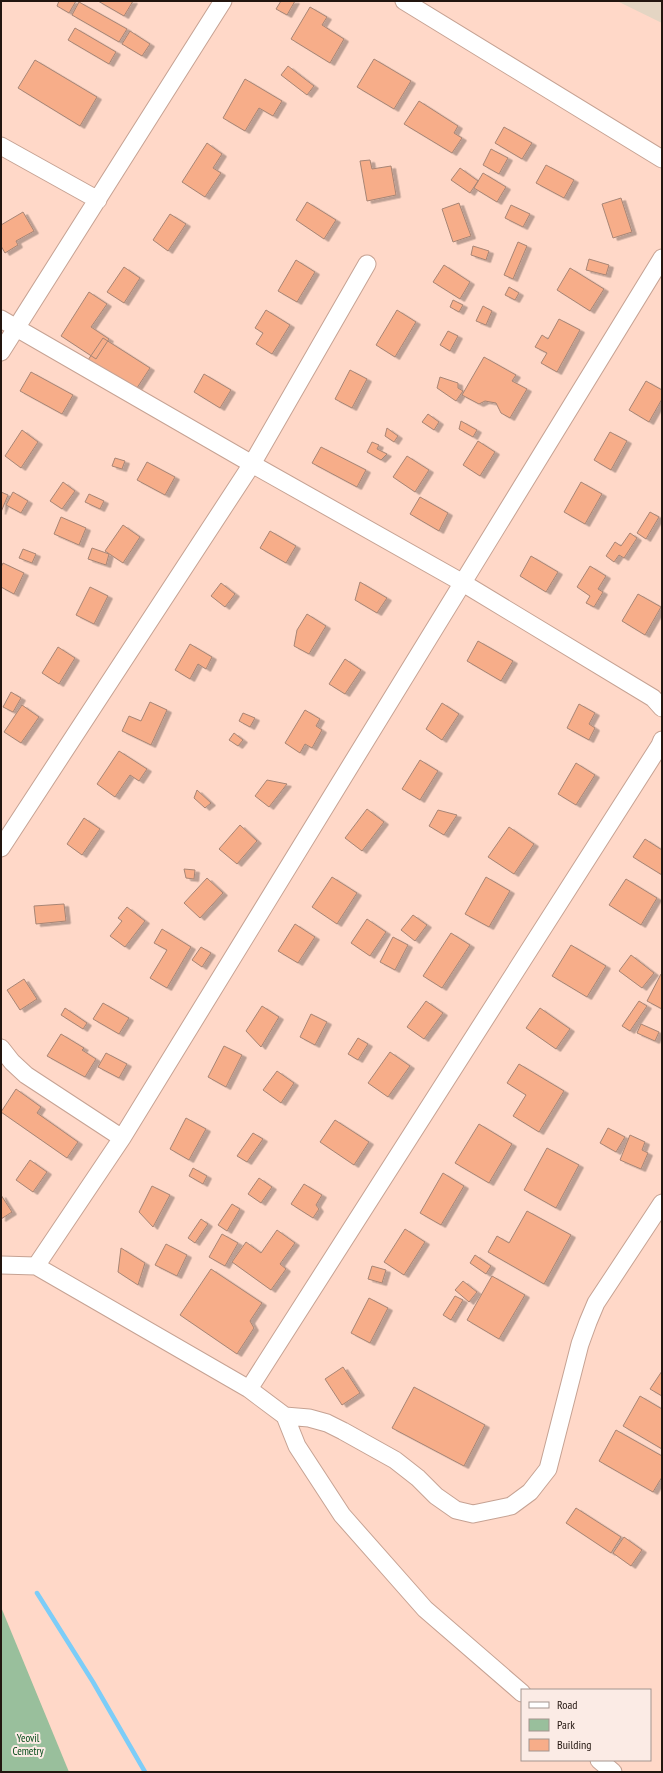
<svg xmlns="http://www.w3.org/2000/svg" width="663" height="1773" viewBox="0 0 663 1773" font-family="'PT Sans Narrow',sans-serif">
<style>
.industrial{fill:#e4d5c3}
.green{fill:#99bf9c}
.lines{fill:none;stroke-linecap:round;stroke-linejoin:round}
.stream{stroke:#7ccdf8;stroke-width:4.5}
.building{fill:#f7ad89;stroke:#a78575;filter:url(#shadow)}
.minor-casing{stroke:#c6a293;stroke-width:19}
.minor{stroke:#fff;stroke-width:17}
.labels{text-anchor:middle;stroke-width:4;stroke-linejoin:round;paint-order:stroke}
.park-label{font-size:11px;fill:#024a16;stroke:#fbebe5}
</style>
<defs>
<filter id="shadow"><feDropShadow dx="4.5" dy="2.5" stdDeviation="0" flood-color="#0004"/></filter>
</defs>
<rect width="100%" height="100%" fill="#ffd8c8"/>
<path class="industrial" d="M617 1H662V23Z"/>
<path class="green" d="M1 1607 69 1772H1Z"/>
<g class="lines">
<path class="stream" d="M37 1593 93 1682 145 1772"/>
</g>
<path class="building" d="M59 1H76L69 13 57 6Z
M98 1H133L124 16Z
M281 1H295L287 15 276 9Z
M79 2 127 29 119 42 72 15Z
M310 7 327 17 322 25 344 39 330 63 291 39Z
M75 28 116 52 109 64 68 40Z
M130 31 150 44 142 56 122 44Z
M374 59 411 81 394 109 357 87Z
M35 60 97 97 80 126 18 88Z
M288 66 314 86 307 95 281 75Z
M245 79 282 101 273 116 259 108 245 131 223 118Z
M419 101 458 126 454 133 462 138 452 153 404 124Z
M504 127 532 143 522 159 495 143Z
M207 143 222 154 213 168 221 173 205 197 182 182Z
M491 149 508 158 499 174 483 165Z
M370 160 372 169 391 166 396 195 367 201 360 161Z
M546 165 574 180 564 198 536 183Z
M460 168 478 181 470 193 451 180Z
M483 173 506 187 497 202 474 188Z
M621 198 632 232 613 238 602 204Z
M307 202 336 220 324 239 296 220Z
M459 203 471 236 453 242 442 209Z
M511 205 530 214 523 227 505 218Z
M23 212 34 231 16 241 18 245 5 253 1 246V225Z
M170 214 186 224 168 251 153 240Z
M518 242 527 246 513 279 504 275Z
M473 246 489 251 486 260 471 255Z
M589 259 609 265 606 275 586 270Z
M296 260 315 272 297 302 278 291Z
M444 265 470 282 460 299 433 282Z
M124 267 140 278 124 303 107 292Z
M570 268 604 289 590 311 557 290Z
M509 287 519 293 515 300 505 295Z
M89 292 107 304 91 327 109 339 96 359 61 336Z
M453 300 463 305 459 312 450 307Z
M483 306 492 311 486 325 476 321Z
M266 310 290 325 272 354 256 344 263 333 255 328Z
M397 310 416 322 395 357 376 345Z
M559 319 580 330 557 372 541 363 547 353 535 347 542 335 548 339Z
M448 331 458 336 450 351 440 345Z
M103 338 150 368 135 391 88 360Z
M484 357 516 375 512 381 527 389 510 418 501 413 496 403 485 401 479 404 462 395Z
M350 370 367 379 352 408 335 399Z
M31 372 73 395 62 414 20 391Z
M204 374 231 390 220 408 194 392Z
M440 377 458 383V388L463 391 456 401 437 388Z
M646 381 662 390V399L649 422 629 410Z
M428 414 439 422 434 430 422 422Z
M461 421 477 430 473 437 459 429Z
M387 428 398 436 394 442 385 436Z
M22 430 38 442 21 468 5 456Z
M610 432 627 441 611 470 594 460Z
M478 441 495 452 480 476 463 465Z
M372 442 379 445 377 449 387 454 381 460 367 452Z
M321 447 366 470 357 487 312 463Z
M407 456 429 470 415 492 393 477Z
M115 458 125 461 122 469 112 466Z
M147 462 175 477 165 495 137 480Z
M63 482 75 491 62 509 50 501Z
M581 482 602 494 585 524 564 512Z
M1 492 8 495 1 512Z
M13 492 28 501 21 513 6 505Z
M89 494 104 501 100 509 85 502Z
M420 497 448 513 439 531 410 514Z
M650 512 659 517 646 539 637 533Z
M61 517 86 528 79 545 54 534Z
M123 525 140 537 123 563 105 551Z
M270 531 296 546 286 563 260 548Z
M630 533 637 538 624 558 619 555 614 562 606 556 615 542 621 546Z
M92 548 109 554 106 565 88 559Z
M23 549 36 554 32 563 19 558Z
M531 556 558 572 546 592 520 576Z
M3 563 24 573 14 594 1 587V567Z
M590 566 606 576 598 589 603 592 594 607 586 603 590 596 577 587Z
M360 582 387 598 377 613 355 600Z
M221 583 235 594 225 607 211 596Z
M90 587 108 596 94 624 76 615Z
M638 594 661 607 645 635 622 621Z
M307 614 326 626 309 654 294 646 297 630Z
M478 641 513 661 501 681 467 661Z
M190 644 212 657 206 669 198 664 190 679 175 670Z
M58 647 75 658 59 684 42 673Z
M345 659 361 670 345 694 329 684Z
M11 692 21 698 13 712 3 707Z
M150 702 167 710 151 745 122 731 129 716 141 721Z
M442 703 459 714 442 740 426 729Z
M579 704 595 713 589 724 595 728 589 740 567 728Z
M22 705 39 717 21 743 4 732Z
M305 710 320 719 316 726 322 730 312 748 305 744 300 753 285 743Z
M243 713 255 718 250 727 239 721Z
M234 733 243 740 238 746 229 740Z
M119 751 147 769 139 781 130 775 115 797 97 784Z
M420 760 438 771 420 800 402 789Z
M576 763 595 775 576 805 558 794Z
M267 780 287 784 269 807 255 796Z
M197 790 211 803 205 808 194 798Z
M367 809 384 822 362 851 345 838Z
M438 810 457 815 444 835 429 826Z
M84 818 100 829 82 855 67 844Z
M240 825 257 841 237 864 219 849Z
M509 827 534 844 514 874 488 857Z
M645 839 662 850V875L633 857Z
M184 869 195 870 194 879 186 878Z
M332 877 357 893 337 924 312 907Z
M486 877 510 891 489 927 465 914Z
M207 878 223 893 200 918 184 903Z
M626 879 657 898 641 925 609 905Z
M64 904 66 921 36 924 34 906Z
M127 907 145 921 125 947 110 936 122 921 118 918Z
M413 915 427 925 415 941 401 930Z
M367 919 386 932 370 956 351 943Z
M295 924 315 937 298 963 278 951Z
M162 929 191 947 167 988 150 978 167 950 154 943Z
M451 933 470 945 442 988 423 976Z
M393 937 408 945 395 970 380 962Z
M571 945 606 966 587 997 552 976Z
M201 947 211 953 202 967 192 960Z
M631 955 654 973 642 988 619 971Z
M661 974 662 975V1009L647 1001Z
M24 979 37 999 20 1010 7 990Z
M426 1001 443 1013 424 1039 407 1027Z
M639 1001 647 1006 630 1031 622 1026Z
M103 1003 129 1018 119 1034 93 1019Z
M262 1006 279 1017 261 1047 246 1031Z
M65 1008 87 1023 83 1029 61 1015Z
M540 1008 570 1029 556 1049 526 1028Z
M311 1014 327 1022 315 1045 300 1037Z
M641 1024 659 1032 655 1041 637 1033Z
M61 1034 84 1048 82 1050 96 1059 85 1077 47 1056Z
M358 1038 368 1044 358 1060 348 1054Z
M224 1046 242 1055 226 1087 208 1077Z
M390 1052 410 1066 388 1097 368 1083Z
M106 1053 127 1064 119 1078 98 1067Z
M519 1064 564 1091 539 1132 513 1116 526 1095 507 1083Z
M277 1071 294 1083 281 1103 263 1090Z
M16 1089 41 1107 37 1113 78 1142 67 1158 1 1112Z
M186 1118 206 1129 189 1160 170 1149Z
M335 1120 369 1142 354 1165 320 1142Z
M479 1124 512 1144 489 1183 455 1163Z
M608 1128 625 1137 616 1152 600 1143Z
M253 1133 263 1139 247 1162 237 1156Z
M630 1135 645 1142 642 1150 648 1153 641 1169 620 1160Z
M547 1148 579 1165 556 1208 524 1190Z
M30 1160 47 1172 33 1192 16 1180Z
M193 1168 207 1176 203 1184 189 1176Z
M443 1173 464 1186 441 1225 420 1213Z
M259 1178 272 1187 261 1203 248 1194Z
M304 1184 322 1195 316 1205 319 1209 313 1218 291 1204Z
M152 1186 170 1195 153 1227 139 1212Z
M1 1195 12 1212 1 1219Z
M232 1204 240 1209 227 1231 218 1225Z
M527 1211 571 1235 544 1284 488 1252 497 1236 509 1243Z
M201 1219 208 1224 195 1243 188 1238Z
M405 1229 425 1242 404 1275 384 1262Z
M277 1230 295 1243 280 1264 286 1269 271 1290 232 1262 246 1242 261 1253Z
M222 1234 238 1243 225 1266 209 1257Z
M166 1244 187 1255 177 1276 155 1265Z
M121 1248 145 1263 138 1285 118 1272Z
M475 1255 491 1266 486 1274 470 1263Z
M372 1266 386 1270 382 1283 368 1279Z
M211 1269 262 1303 250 1321 254 1328 237 1354 180 1315Z
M492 1276 525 1295 499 1339 467 1320Z
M463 1281 477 1292 469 1302 455 1290Z
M455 1296 463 1300 451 1320 443 1315Z
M369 1298 388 1308 370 1343 351 1333Z
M343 1367 360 1393 342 1405 325 1379Z
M662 1371V1396L650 1389Z
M414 1387 485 1425 464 1466 392 1428Z
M640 1396 662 1409V1449L623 1426Z
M616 1430 662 1456V1477L653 1492 599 1461Z
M576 1508 621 1537 611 1553 566 1523Z
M624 1537 642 1550 631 1566 613 1553Z"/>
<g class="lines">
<defs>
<path id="minor" d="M404 1 662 159
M1 146 98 200
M1 319 252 464 463 583 653 698 662 708
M1 352 223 1
M1 848 252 464 367 264
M1 1048 12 1062 26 1075 122 1138
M1 1265 36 1266 122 1138 662 258
M36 1266 249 1389 285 1416 309 1418 327 1423 343 1431 395 1460 418 1478 436 1496 456 1510 473 1514 511 1506 530 1492 548 1469 580 1344 588 1322 596 1303 662 1203
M249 1389 660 745 662 740
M285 1416 297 1446 342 1515 425 1609 522 1693
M599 1760 613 1772"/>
</defs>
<use href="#minor" class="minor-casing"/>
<use href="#minor" class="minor"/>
</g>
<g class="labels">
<g class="park-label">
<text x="28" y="1742">Yeovil<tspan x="28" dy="13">Cemetry</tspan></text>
</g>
</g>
<rect width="663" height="1773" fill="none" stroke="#22150f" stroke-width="4"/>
<rect x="521" y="1689" width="130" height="72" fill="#fbebe5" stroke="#a4958f"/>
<rect x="529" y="1702" width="20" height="6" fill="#ffffff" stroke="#a4958f"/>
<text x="557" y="1709" font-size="12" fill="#22150f">Road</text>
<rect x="529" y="1719" width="20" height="12" fill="#99bf9c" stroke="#a4958f"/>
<text x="557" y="1729" font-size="12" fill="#22150f">Park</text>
<rect x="529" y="1739" width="20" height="12" fill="#f7ad89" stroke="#a4958f"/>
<text x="557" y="1749" font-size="12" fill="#22150f">Building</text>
</svg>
